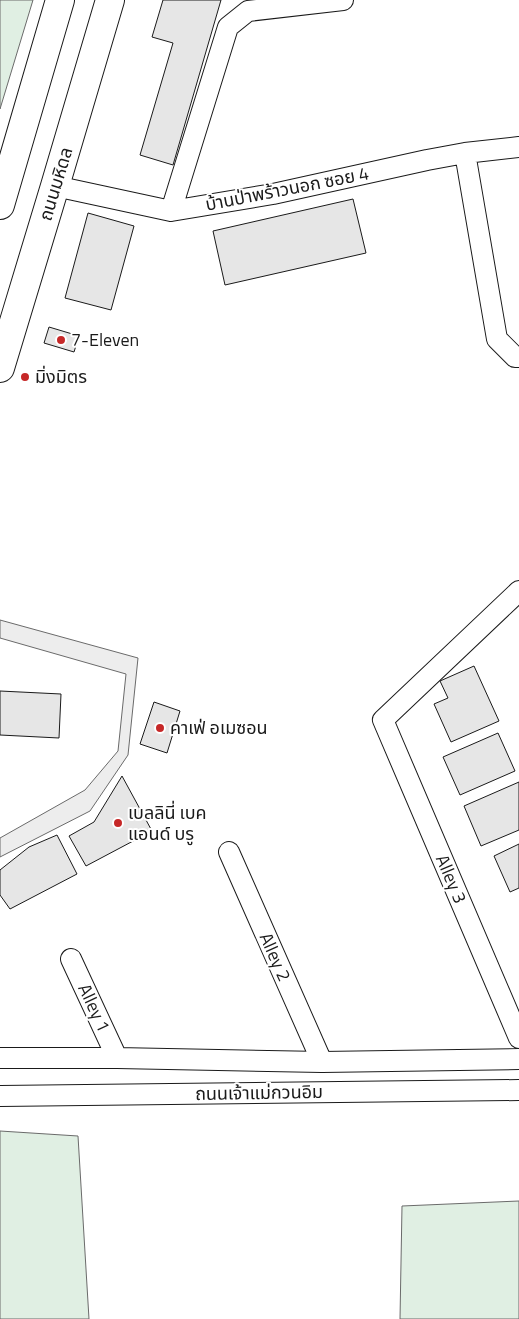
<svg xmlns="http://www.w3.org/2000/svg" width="519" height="1319" viewBox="0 0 519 1319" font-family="'Titillium Web','Noto Sans Thai',sans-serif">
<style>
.green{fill:#e0efe3;stroke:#6a6a6a}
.parking{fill:#ededed;stroke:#6a6a6a}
.building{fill:#e6e6e6;stroke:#1a1a1a}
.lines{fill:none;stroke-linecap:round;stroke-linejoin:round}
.street-casing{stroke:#1a1a1a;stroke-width:22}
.secondary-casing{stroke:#1a1a1a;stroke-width:30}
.street{stroke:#fff;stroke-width:20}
.secondary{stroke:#fff;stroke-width:28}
.poi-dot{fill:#c62828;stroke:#fff;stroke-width:2}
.labels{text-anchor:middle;stroke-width:4;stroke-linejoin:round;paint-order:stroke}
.street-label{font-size:18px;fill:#1a1a1a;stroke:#fff}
.poi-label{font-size:18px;fill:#1a1a1a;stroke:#fff;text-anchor:start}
</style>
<rect width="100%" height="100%" fill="#fff"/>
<path class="green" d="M0 0H33L0 109Z
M0 1131 78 1136 89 1319H0Z
M519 1201V1319H400L402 1206Z"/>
<path class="parking" d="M0 620 138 658 128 755 90 811 0 857V838L85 790 118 751 126 674 0 638Z"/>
<path class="building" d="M163 0H221L173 165 140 155 173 43 152 37Z
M353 199 366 253 225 285 213 231Z
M88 213 134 226 111 310 65 298Z
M49 327 79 336 74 352 44 343Z
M474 666 499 721 451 742 434 704 448 698 440 681Z
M0 691 61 694 59 738 0 735Z
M154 702 180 711 167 753 140 744Z
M498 733 515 771 460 795 443 757Z
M122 776 152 831 86 866 69 836 94 822Z
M519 782V830L481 846 464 806Z
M57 835 77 874 10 909 0 895V870L29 847Z
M519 844V888L510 892 494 856Z"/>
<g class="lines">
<defs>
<path id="street" d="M465 153 497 339 515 357H519
M55 186 171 211 273 194 427 160 465 153 519 147
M171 211 228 27 248 11 343 0
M519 591 383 720 519 1038
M229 852 322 1062
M71 959 117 1058
M0 1058H117L322 1062 519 1059
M0 1096 519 1090"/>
<path id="secondary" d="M0 205 60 0
M0 368 55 186 110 0"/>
</defs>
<use href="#street" class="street-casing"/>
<use href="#secondary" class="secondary-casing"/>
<use href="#street" class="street"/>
<use href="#secondary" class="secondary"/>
</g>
<g class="poi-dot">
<circle cx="61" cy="340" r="5"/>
<circle cx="25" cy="377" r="5"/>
<circle cx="160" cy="728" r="5"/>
<circle cx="118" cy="823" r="5"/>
</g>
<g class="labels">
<g class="street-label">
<text transform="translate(56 184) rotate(-73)" y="6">ถนนมหิดล</text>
<text transform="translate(287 189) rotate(-11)" y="6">บ้านป่าพร้าวนอก ซอย 4</text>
<text transform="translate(451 879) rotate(67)" y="6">Alley 3</text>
<text transform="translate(275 957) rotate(66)" y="6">Alley 2</text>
<text transform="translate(94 1008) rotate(65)" y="6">Alley 1</text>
<text transform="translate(259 1093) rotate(-1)" y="6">ถนนเจ้าแม่กวนอิม</text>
</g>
<g class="poi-label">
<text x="71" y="346">7-Eleven</text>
<text x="35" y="383">มิ่งมิตร</text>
<text x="170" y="734">คาเฟ่ อเมซอน</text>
<text x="128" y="819">เบลลินี่ เบค<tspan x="128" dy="21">แอนด์ บรู</tspan></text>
</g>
</g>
</svg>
